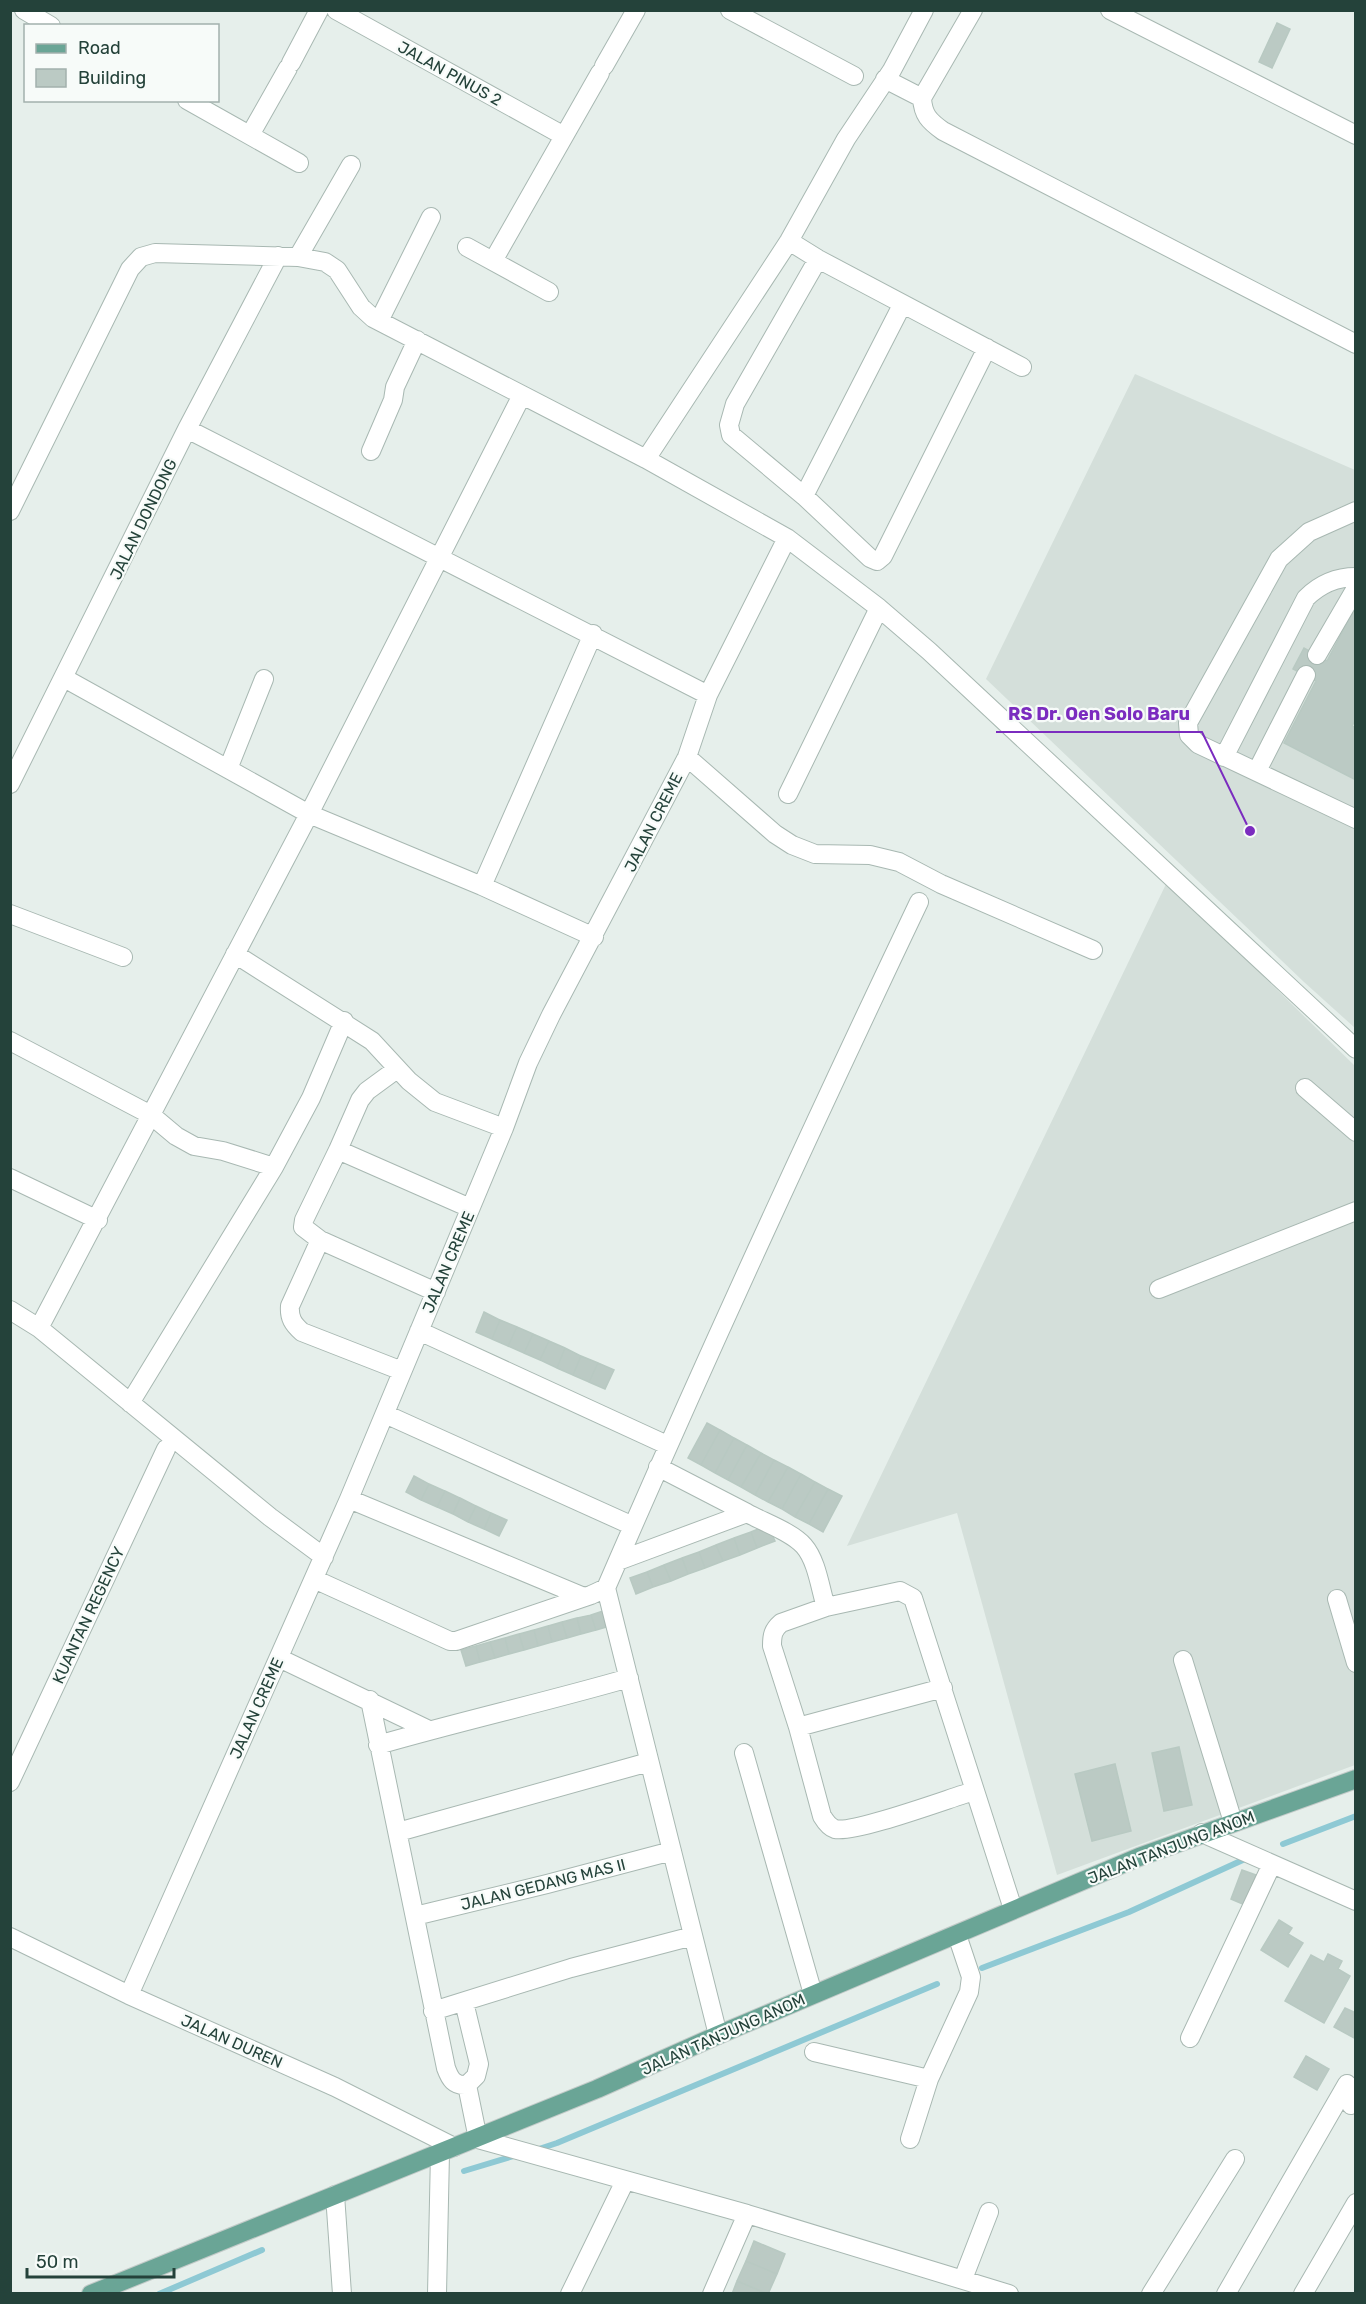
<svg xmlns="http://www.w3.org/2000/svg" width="1366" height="2304" viewBox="0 0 1366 2304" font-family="Rubik,sans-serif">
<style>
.built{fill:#d4dfda}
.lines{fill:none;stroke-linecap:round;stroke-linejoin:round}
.stream{stroke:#8ec9d4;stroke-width:6}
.building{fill:#bbcac4;stroke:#b8c9c2;stroke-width:1.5}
.minor-casing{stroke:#a8b8b2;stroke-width:20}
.major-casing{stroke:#c2cac8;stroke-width:20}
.minor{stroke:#fff;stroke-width:18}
.major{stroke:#6aa596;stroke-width:18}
.labels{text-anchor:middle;stroke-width:4.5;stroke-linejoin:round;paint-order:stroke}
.street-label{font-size:16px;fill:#24423a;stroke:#f7fbf9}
.leader{fill:none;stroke:#7b2cbf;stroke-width:2}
.callout-dot{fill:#7b2cbf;stroke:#f7fbf9;stroke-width:2}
.callout-label{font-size:18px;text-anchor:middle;font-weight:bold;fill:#7b2cbf;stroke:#f7fbf9;stroke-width:4.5;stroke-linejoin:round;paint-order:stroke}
</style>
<rect width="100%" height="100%" fill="#e6efeb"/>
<path class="built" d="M1135 374 1355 470V1028L1304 982 986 679Z
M1167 882 1355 1066V1765L1057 1875 957 1513 847 1546Z"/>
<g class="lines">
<path class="stream" d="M1283 1844 1356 1816
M982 1968 1129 1912 1245 1859
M536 2150 557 2143 937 1984
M464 2171 517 2155
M159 2294 262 2250"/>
</g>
<path class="building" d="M1277 23 1290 29 1272 68 1259 62Z
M1356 606V719L1352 726 1356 728V780L1284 743 1316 681 1293 669 1304 648 1327 661Z
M484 1312 500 1320 492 1339 476 1332Z
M500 1320 517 1327 508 1346 492 1339Z
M517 1327 533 1334 524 1353 508 1346Z
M533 1334 549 1341 540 1360 524 1353Z
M549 1341 565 1348 557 1368 540 1360Z
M565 1348 581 1356 573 1375 557 1368Z
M581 1356 598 1363 589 1382 573 1375Z
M598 1363 614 1370 605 1389 589 1382Z
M707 1423 720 1430 701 1465 688 1458Z
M720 1430 734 1438 715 1473 701 1465Z
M734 1438 747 1445 728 1480 715 1473Z
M747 1445 761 1453 741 1487 728 1480Z
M761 1453 774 1460 755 1495 741 1487Z
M774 1460 788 1467 768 1502 755 1495Z
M788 1467 801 1474 782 1509 768 1502Z
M801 1474 815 1482 795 1517 782 1509Z
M414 1476 429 1484 421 1500 406 1492Z
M815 1482 828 1489 809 1524 795 1517Z
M429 1484 445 1491 437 1507 421 1500Z
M828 1489 842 1496 823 1532 809 1524Z
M445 1491 460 1498 453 1514 437 1507Z
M460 1498 476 1506 468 1522 453 1514Z
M476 1506 491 1513 484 1529 468 1522Z
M491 1513 507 1520 499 1536 484 1529Z
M768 1525 775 1541 757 1548 751 1532Z
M751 1532 757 1548 740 1555 734 1538Z
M734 1538 740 1555 723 1561 716 1545Z
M716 1545 723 1561 705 1568 699 1552Z
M699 1552 705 1568 688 1574 682 1558Z
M682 1558 688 1574 671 1581 664 1565Z
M664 1565 671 1581 653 1587 647 1572Z
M647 1572 653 1587 636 1594 630 1578Z
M606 1610 610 1626 596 1630 591 1615Z
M591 1615 596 1630 581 1634 577 1618Z
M577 1618 581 1634 567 1638 562 1622Z
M562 1622 567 1638 552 1642 548 1626Z
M548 1626 552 1642 538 1646 534 1630Z
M534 1630 538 1646 524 1650 519 1634Z
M519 1634 524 1650 509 1654 505 1638Z
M505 1638 509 1654 495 1658 490 1642Z
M490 1642 495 1658 480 1662 476 1646Z
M476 1646 480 1662 466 1666 461 1650Z
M1179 1747 1192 1805 1164 1811 1152 1753Z
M1115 1764 1131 1831 1092 1841 1075 1774Z
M1242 1870 1256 1875 1245 1905 1231 1899Z
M1279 1920 1292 1928 1288 1934 1303 1943 1288 1967 1261 1950Z
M1328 1954 1342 1961 1338 1969 1350 1976 1324 2023 1285 2001 1311 1955 1324 1962Z
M1345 2008 1356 2013V2039L1334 2027Z
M1306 2056 1329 2069 1317 2090 1294 2077Z
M754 2241 785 2254 777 2274 746 2261Z
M746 2261 777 2274 768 2294 737 2281Z
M737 2281 767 2294H732Z"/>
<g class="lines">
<defs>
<path id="minor" d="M24 10 51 26
M336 10 564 136
M730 10 854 76
M1110 10 1356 135
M291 63 319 10
M604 66 636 10
M885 79 922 98C923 115 929 121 943 131L1356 344
M922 98 973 10
M187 100 299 163
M250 135 288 68
M789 241 818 259 1022 367
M467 247 549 292
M298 257 351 165
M818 259 735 404 729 425 731 435 804 496 870 558 877 561 883 556 987 348
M493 261 600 73
M379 321 431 217
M187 429 708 695
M371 451 393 400 395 387 417 340
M646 459 789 241 846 139 892 70 924 10
M804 496 902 305
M10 511 130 269 141 257 155 253 298 257 325 262 337 270 361 307 373 318 646 459 787 538 879 608 929 651 1356 1049
M1356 511 1309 532 1279 559 1188 723 1189 735 1198 744 1356 819
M1317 655 1356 588
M64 678 309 814 482 886 593 634
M687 757 775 834 792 845 815 854 870 855 899 862 941 884 1093 950
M1224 757 1306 598C1320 584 1336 577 1356 577
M228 769 264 679
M1257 771 1306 675
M10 784 187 429 278 256
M788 794 879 608
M482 886 594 937
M10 914 123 957
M235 954 372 1041 409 1081 435 1102 504 1128
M10 1041 151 1115 176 1136 194 1146 223 1151 274 1167
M397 1069 367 1091 360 1100 338 1150 304 1220 303 1227 320 1240 436 1292
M1305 1088 1356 1132
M338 1150 470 1208
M10 1178 98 1220
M320 1240 290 1306C289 1318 293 1324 302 1332L402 1371
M1159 1289 1356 1211
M10 1310 39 1328 270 1517 324 1557
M39 1328 309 814 522 395
M419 1331 667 1445
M130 1403 274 1167 311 1098 344 1021
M385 1414 633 1526
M658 1467 747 1513
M349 1499 584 1597
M618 1561 747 1513C763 1522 792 1532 804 1546 817 1561 820 1588 826 1607
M314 1579 450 1641H456L591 1595 606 1588C706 1357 811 1129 919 902
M606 1588 718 2035
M1337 1599 1356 1663
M279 1658 429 1730
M1183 1660 1233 1822
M370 1700 446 2068C450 2079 454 2086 467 2085L476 2076 479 2064 464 2002
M798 1727 943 1688
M378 1745C461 1721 546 1702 629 1678
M744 1753 813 1994
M10 1782 166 1449
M974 1791C950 1798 854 1834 835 1829 829 1827 825 1821 822 1816L798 1727 772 1646C772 1635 773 1630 781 1623L826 1607 900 1591 913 1598 1013 1909
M398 1832 649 1762
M1202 1833 1356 1901
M415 1916 547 1884 672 1851
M10 1937 129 1995 335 2087 454 2147
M129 1995 349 1499 504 1128 528 1063 551 1015 687 757 708 695 787 538
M433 2011 571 1968 693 1936
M1190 2038 1272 1864
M814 2052 929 2079
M467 2085 478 2139 747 2214 1009 2294
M1351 2105 1356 2097
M910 2139 929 2079 969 1992 971 1977 957 1935
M335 2195 342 2294
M963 2279 989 2212
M437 2294 440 2153
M570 2294 625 2181
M712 2294 747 2214
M1151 2294 1235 2159
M1226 2294 1347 2084
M1303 2294 1356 2203"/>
<path id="major" d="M91 2294 597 2089 718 2035 1139 1857 1356 1779"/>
</defs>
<use href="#minor" class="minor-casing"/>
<use href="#major" class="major-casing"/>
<use href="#minor" class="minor"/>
<use href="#major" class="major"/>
</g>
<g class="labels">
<g class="street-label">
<text transform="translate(450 73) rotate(29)" y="6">JALAN PINUS 2</text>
<text transform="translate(143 519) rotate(-64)" y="6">JALAN DONDONG</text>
<text transform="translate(653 822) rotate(-63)" y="6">JALAN CREME</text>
<text transform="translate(448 1262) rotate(-67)" y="6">JALAN CREME</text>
<text transform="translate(88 1615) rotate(-65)" y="6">KUANTAN REGENCY</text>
<text transform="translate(256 1708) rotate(-66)" y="6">JALAN CREME</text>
<text transform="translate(1171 1847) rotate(-21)" y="6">JALAN TANJUNG ANOM</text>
<text transform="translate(543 1884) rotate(-14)" y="6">JALAN GEDANG MAS II</text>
<text transform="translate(723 2034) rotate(-24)" y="6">JALAN TANJUNG ANOM</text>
<text transform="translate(232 2041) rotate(24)" y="6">JALAN DUREN</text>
</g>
</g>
<path class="leader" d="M1250 831L1202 732H996"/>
<circle class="callout-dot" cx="1250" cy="831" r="6"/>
<g class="callout-label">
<text x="1099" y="720">RS Dr. Oen Solo Baru</text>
</g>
<rect width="1366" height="2304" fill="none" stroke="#24423a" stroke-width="24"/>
<rect x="24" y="24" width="195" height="78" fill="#f7fbf9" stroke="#a3b1ad" stroke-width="1.5"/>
<rect x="36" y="44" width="30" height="9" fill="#6aa596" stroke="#a3b1ad" stroke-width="1.5"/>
<text x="78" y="54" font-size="18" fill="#24423a">Road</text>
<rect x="36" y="69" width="30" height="18" fill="#bbcac4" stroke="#a3b1ad" stroke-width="1.5"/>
<text x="78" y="84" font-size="18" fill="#24423a">Building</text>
<path d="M27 2268v9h147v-9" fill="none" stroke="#24423a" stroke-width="3"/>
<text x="36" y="2268" font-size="18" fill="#24423a" stroke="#f7fbf9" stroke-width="4.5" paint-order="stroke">50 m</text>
</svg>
